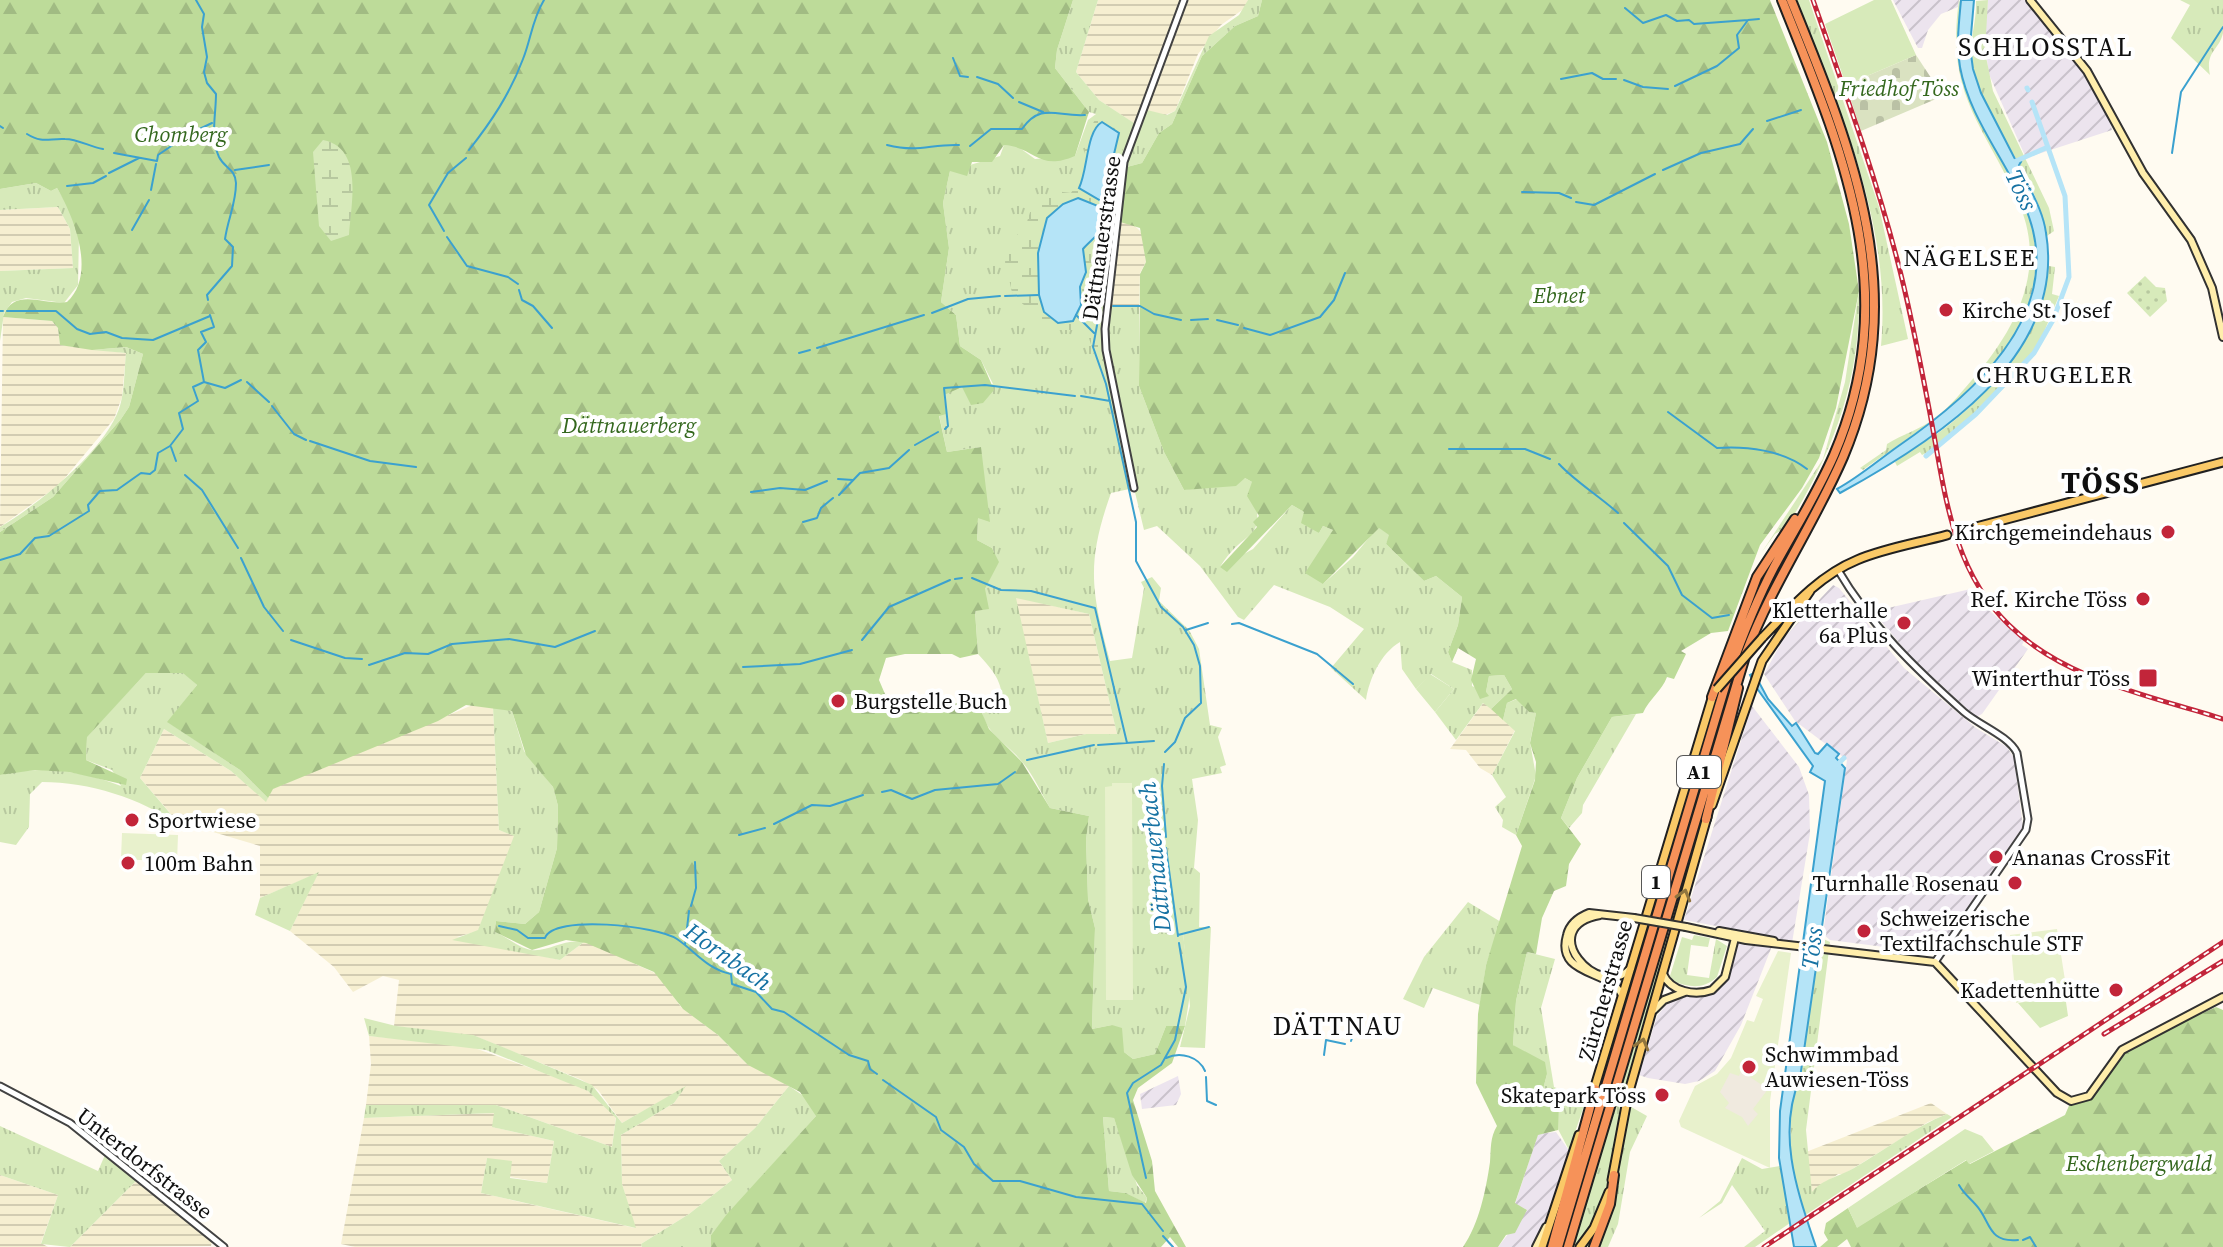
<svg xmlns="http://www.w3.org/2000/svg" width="2223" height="1247" viewBox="0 0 2223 1247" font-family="'Source Serif 4',serif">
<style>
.industrial{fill:url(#industrial-furrows)}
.farmland{fill:url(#farmland-rules)}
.grass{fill:url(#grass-tufts);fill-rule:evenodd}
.forest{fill:url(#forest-firs);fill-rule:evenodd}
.wetland{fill:url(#wetland-marsh);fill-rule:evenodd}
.cemetery{fill:url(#cemetery-stones)}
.park{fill:url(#park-dots)}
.garden{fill:#d7eaba}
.pitch{fill:#e8f1cc}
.plaza{fill:#f0eadf}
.water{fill:#b5e4f7;stroke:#3ba1cf;stroke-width:2}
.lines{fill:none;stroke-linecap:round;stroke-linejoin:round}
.stream{stroke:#3ba1cf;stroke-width:2}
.canal{stroke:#b5e4f7;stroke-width:5}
.tertiary-casing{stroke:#424242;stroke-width:9}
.secondary-casing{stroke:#313131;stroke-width:10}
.primary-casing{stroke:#202020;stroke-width:11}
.motorway-casing{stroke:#202020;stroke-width:12}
.tertiary{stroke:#fff;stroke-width:5}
.secondary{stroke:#ffeeac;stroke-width:6}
.primary{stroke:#fac967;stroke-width:7}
.motorway{stroke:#f69259;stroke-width:8}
.rail-casing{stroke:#c2253a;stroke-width:5}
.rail{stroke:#fff;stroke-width:2;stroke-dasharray:6;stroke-linecap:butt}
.secondary-bridge-casing{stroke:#313131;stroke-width:10;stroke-linecap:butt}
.primary-bridge-casing{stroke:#202020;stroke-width:11;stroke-linecap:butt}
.secondary-bridge{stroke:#ffeeac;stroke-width:6}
.primary-bridge{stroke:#fac967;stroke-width:7}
.oneway{stroke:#90753f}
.poi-dot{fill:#c2253a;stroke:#fff;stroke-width:3}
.labels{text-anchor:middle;stroke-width:8;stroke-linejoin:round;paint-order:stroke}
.shield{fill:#fff;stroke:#575757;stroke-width:2}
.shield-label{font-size:20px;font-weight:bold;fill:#0f0f0f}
.park-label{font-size:22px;font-style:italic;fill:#34681e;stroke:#fff}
.street-label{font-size:22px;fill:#0f0f0f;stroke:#fff}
.poi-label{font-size:22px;fill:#0f0f0f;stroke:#fff;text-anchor:start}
.water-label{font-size:24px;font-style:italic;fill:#1672a3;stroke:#fff}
.neighbourhood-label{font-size:24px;letter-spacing:2px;fill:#0f0f0f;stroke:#fff}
.quarter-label{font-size:26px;letter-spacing:2px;fill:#0f0f0f;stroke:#fff}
.district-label{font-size:30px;font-weight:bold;letter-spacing:2px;fill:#0f0f0f;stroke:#fff}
</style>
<defs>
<pattern id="industrial-furrows" width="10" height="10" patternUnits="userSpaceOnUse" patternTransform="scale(2)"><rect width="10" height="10" fill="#ece4ee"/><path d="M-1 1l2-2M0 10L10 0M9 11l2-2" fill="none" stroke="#c9c2cb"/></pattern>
<pattern id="farmland-rules" width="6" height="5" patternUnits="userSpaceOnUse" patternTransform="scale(2)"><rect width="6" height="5" fill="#f6efd1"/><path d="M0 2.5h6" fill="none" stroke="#d2ccb2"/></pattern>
<pattern id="grass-tufts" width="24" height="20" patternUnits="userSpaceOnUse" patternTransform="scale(2)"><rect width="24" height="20" fill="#d7eaba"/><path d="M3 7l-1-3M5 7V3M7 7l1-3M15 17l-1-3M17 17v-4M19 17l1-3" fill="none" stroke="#b7c89f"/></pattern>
<pattern id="forest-firs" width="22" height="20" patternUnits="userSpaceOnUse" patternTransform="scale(2)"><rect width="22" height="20" fill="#bddb99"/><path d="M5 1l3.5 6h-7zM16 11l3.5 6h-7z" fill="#a1bb83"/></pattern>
<pattern id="wetland-marsh" width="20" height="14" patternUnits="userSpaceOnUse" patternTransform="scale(2)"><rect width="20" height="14" fill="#d7eaba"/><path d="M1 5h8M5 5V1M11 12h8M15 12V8" fill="none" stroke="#b7c89f"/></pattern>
<pattern id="cemetery-stones" width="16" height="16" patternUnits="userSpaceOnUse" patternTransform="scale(2)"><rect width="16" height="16" fill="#dae2c1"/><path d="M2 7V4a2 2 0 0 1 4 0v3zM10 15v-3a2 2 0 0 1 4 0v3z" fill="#bac1a5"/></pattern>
<pattern id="park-dots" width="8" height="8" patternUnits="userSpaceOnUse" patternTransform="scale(2)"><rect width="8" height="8" fill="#d7eaba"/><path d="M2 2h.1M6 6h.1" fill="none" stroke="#b7c89f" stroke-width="1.8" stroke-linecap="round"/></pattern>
</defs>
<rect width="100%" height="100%" fill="#fffbf1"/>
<path class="industrial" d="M1893 0H1959L1958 7 1941 14 1928 30 1922 48H1918Z
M1988 0H2030L2102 95 2112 130 2026 158 1988 72 1985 33Z
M1833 585 1839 588 1904 668 1976 728 2007 747 2014 758 2023 827 1941 947 1931 953 1830 940 1823 934 1847 760 1795 721 1764 674 1784 638Z
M1975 588 1991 612 2024 641 2022 645 2028 649 1982 714 1976 717 1911 657 1880 620 1888 608Z
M1752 706 1799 767 1809 795 1810 833 1792 943 1774 941 1741 1025 1715 1071 1699 1081 1685 1084 1648 1078 1639 1075 1657 1016 1667 1004 1686 992 1701 993 1721 983 1735 938 1727 928 1684 920Z
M1178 1076 1181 1094 1176 1105 1142 1109 1140 1094Z
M1556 1132 1572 1155 1552 1213 1536 1247H1498L1527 1210 1515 1204 1538 1134Z"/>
<path class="farmland" d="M1098 0H1248L1245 8 1221 25 1198 54 1175 111 1138 126 1099 100 1076 72Z
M58 207 70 229 73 268 0 271V210Z
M1117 221 1134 225 1142 233 1146 262 1140 273 1139 305 1108 306Z
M3 317 52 321 58 328 60 345 126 353 122 397 114 419 59 485 0 527Z
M1015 597 1089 614 1117 734H1086L1048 743Z
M1484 702 1515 730 1492 775 1480 768 1466 750 1450 749Z
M475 704 493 707 499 830 515 836 478 931 457 937 560 960 584 942 596 946 657 974 681 1007 718 1035 746 1063 789 1086 755 1128 719 1161 732 1180 689 1214 641 1244 642 1247H355L341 1244 364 1118 495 1113 493 1127 554 1141 547 1183 510 1177 487 1158 481 1193 635 1228 622 1184 621 1135 674 1103 684 1088 622 1123 598 1090 582 1080 475 1036 394 1026 399 980 383 976 353 992 334 967 290 931 318 873 260 898V846L203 829 183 828 140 778 164 729 231 771 266 801 272 789Z
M369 1036 469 1046 569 1082 588 1091 616 1116 612 1147 496 1105H366L371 1064Z
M1931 1103 1947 1114 1928 1122 1844 1174H1838L1812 1194 1806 1152Z
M0 1175 58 1195 41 1243 48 1247H0Z
M137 1180 212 1241 211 1246 70 1247Z"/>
<path class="grass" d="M1073 0H1098L1076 72 1099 100 1137 125 1143 109 1167 115 1175 111 1209 36 1239 15 1248 0H1262L1258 16 1235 26 1202 56 1172 124 1159 133 1142 163 1123 168 1108 305H1139V386L1164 452 1184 490 1245 478 1252 482C1267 549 1248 522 1220 567L1253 549 1292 505 1304 512 1319 533 1323 526 1333 530 1323 584 1353 557 1378 527 1390 535 1386 544 1424 581 1436 576 1462 597 1458 625 1448 652 1452 662 1472 670V686L1486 692 1489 676 1504 675 1512 689 1491 709 1483 703 1456 740 1435 712 1454 689 1431 674 1416 689 1402 669 1400 642C1381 653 1369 679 1366 700L1331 668 1364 629 1330 607 1274 585 1244 620 1238 617 1200 566 1157 526 1144 530 1134 488 1111 493C1086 563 1091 591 1110 661L1132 658 1144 588 1141 582 1152 577 1161 588 1159 601 1189 630 1199 649 1210 725 1222 728 1218 737 1226 765 1220 767 1222 773 1192 779 1198 820 1194 868 1200 873 1199 931 1183 933 1190 994 1185 1026H1166L1155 1054 1133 1059 1124 1052 1112 1025 1092 1029 1095 928 1088 899 1086 840 1089 816 1050 808C1041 793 1034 776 1023 763 1008 743 984 734 981 707L1000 710C1007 686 993 670 978 654L975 610 998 562 992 548 977 540 981 447 947 452 939 415 944 395 957 387 993 384 981 360 960 346 956 315 941 302 949 248 943 203 950 171 1000 156 1004 145 1017 146 1035 159 1075 156 1088 120 1096 114 1089 112 1055 68 1057 50ZM1108 124 1100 200 1086 175ZM1016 598 1089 614 1117 734H1086L1048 743Z
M1797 0H1809L1879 207 1908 339 1881 346C1892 223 1840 112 1797 0Z
M1959 0C1963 9 1959 28 1958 41 1958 59 1961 78 1968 95 1983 138 2018 175 2030 220 2063 339 1945 413 1863 470L1860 468 1886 450 1887 444C1901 435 1923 428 1935 418 1951 406 1964 389 1977 374 2017 326 2046 269 2020 206 1985 124 1945 98 1959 0Z
M1988 0 1985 52 1993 91 2049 208 2054 231 2047 236C2036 172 1988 128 1973 68 1967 44 1977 24 1976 1Z
M2180 0H2223C2223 10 2223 23 2223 33 2219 51 2205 51 2210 75L2171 38 2190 5Z
M36 183 51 191 57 188 72 213 79 233 78 285 64 303 26 298 12 302 4 313 0 341V271L73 268 70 229 58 207 0 210V189Z
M2049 266 2055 267 2052 294 2059 296 2039 344 2029 356 1976 414 1938 447 1922 455 1920 452 1897 466 1895 462C1913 448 1933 438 1950 424 2001 383 2039 330 2049 266Z
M1859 291C1861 380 1833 453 1786 528L1775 534 1762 552 1823 459 1845 382Z
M126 347 143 354 129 407 121 419 53 497 0 532V527C38 505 104 451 119 409 125 392 124 371 126 353L92 350Z
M146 673H184L197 685 168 722 240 770 268 798 266 802 231 771 164 729 140 778 180 825C139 798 90 782 42 782L30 794 29 827 16 845 0 842V775C41 765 83 771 121 786L112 770 86 760 87 736Z
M1517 699 1529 712 1536 713 1530 742 1536 776 1516 835 1502 827 1503 820 1495 807 1506 797 1492 775 1515 731 1503 720 1507 703Z
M493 707 512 711 524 751 553 787 558 806 557 848 539 912 525 924 496 921 495 932C507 937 519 948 531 950 549 952 562 939 584 942L560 960 452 940 478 930 514 836 499 830Z
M1636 714 1583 805 1582 813 1569 828 1561 818 1577 778 1612 717Z
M319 872 290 931 255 915 260 898Z
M1468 902 1501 922 1486 965 1480 1005 1433 988 1424 1008 1403 999 1424 957Z
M1644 921 1672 938 1626 1104 1647 1116 1630 1152 1618 1224 1608 1247H1536L1581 1128Z
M1694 935 1710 938 1708 947 1691 945 1687 975 1709 978 1716 939 1727 946 1717 977C1703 990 1689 987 1672 981L1670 976 1682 937 1692 940Z
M1819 937 1830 942 1806 1130 1812 1192C1824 1178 1839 1177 1854 1168 1885 1150 1914 1127 1947 1114L1952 1117 1804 1216 1790 1167 1791 1106 1800 1078Z
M1527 952 1555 959 1541 1008 1554 1087 1586 1100 1569 1150 1541 1097 1547 1074 1513 1045 1516 1001Z
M364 1018 396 1026 473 1035 510 1050 592 1085 622 1123 686 1086 674 1103 621 1135 622 1184 636 1228 481 1193 487 1158 512 1161 510 1178 547 1183 554 1141 492 1127 494 1113 364 1118 366 1105H496L612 1147 616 1118 588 1091 486 1050 369 1036Z
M789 1086 814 1103 816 1116 723 1220 711 1235V1247H642L641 1244 689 1214 732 1180 719 1161 755 1128Z
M1103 1117 1114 1118 1137 1185 1147 1198 1145 1203 1126 1193 1109 1191Z
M0 1126 98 1171 105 1155 137 1180 70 1247 41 1244 58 1195 0 1175Z
M1742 1158 1762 1169 1780 1166 1790 1223 1755 1247H1744L1765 1231 1732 1185 1722 1203 1699 1218 1720 1201Z"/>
<path class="forest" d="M0 0H1073L1057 50 1055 68 1089 112 1075 156C1038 172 1035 147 1004 145L992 162H972L967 176 950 171 943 203 949 248 941 302 956 315 960 346 981 360 994 390 983 403 971 405 962 387 944 395 946 414 939 416 947 452 981 447 990 522 978 518 977 540 992 548 999 562 985 589 989 609 975 611 978 654 960 658 952 654H905L886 658 879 680 885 694C901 699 921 703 938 704 952 705 962 701 978 704L989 729 1022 762 1050 808 1089 816 1086 840 1088 899 1095 928 1092 1029 1112 1025 1122 1028 1124 1052 1133 1059 1155 1054 1166 1026H1185L1172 1063 1138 1088 1133 1100 1152 1161 1155 1191 1186 1247H1178L1170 1237 1161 1247H711V1235L727 1214 816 1116 800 1092 748 1065 718 1035 683 1009 654 972 586 943 566 940 532 950 495 932 496 921 525 924 539 912 557 848 558 806 553 787 526 755 512 711 466 705 438 721 273 789 268 798 240 770 167 722 197 685 183 673H146L87 737 86 760 127 779 126 785 69 772 35 770 0 775V532L53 497 121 419 129 407 143 354 126 347 92 350 60 345 58 328 52 321 3 317C14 286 44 306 67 302 97 274 74 217 57 188L51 191 36 183 0 189ZM1103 1117 1114 1118 1132 1175 1147 1198 1146 1203 1126 1193 1109 1191Z
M1262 0H1770L1827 142 1849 224 1859 291 1836 408 1819 458 1802 488 1760 545 1728 631 1711 633 1681 651 1686 654 1674 679 1667 677C1662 691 1649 699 1643 713L1612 717 1577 778 1561 818 1581 844 1569 864 1566 886 1554 891 1542 918 1536 954 1527 952 1516 1001 1513 1045 1545 1062 1547 1074 1541 1097 1559 1102 1558 1130 1538 1135 1515 1203 1527 1210 1515 1233 1506 1235 1498 1247H1463C1479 1224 1486 1190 1490 1162 1491 1149 1490 1137 1497 1126L1476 1083 1478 1014 1486 965 1522 846 1516 835 1535 780 1536 762 1530 743 1536 713 1529 712 1516 699 1507 703 1503 720 1491 709 1512 689 1504 675 1489 676 1486 692 1489 696 1480 699 1471 680 1476 659 1458 648 1452 662 1448 652 1458 625 1462 597 1436 576 1424 581 1386 544 1389 535 1379 528 1323 584 1305 573 1333 530 1323 526 1319 533 1301 523 1304 512 1292 505 1227 572 1220 567 1257 527 1253 522 1259 516 1247 496 1252 482 1245 478 1236 486 1184 490 1164 452 1139 386 1140 274 1146 262 1140 228 1117 221 1123 168 1142 163 1159 133 1172 124 1202 56 1235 26 1258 16Z
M2216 1007 2223 1010V1247H1851L1847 1239 1837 1247H1820L1828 1240 1824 1233 1826 1223 1848 1208 1857 1227 1967 1160 1970 1164 2065 1115 2071 1101 2089 1096 2122 1050Z"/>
<path class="wetland" d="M1095 120 1115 123 1122 129 1124 141 1108 234 1103 244 1106 264 1103 269 1094 271 1083 313 1092 325 1096 309 1104 305 1103 368H1100C1091 351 1091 335 1080 321L1074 330H1055L1013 296 1005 262 1010 243 1026 225 1032 206 1055 191 1071 193C1091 165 1079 142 1095 120ZM1102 122 1116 129C1120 141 1115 178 1107 188L1110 202 1106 204 1079 186C1090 167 1083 134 1102 122ZM1075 198 1098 206C1115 225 1094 237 1083 249L1085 275 1080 287 1081 305 1074 320 1051 319 1044 312 1039 270 1043 227 1059 206Z
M323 140C364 148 351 203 349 235L331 241 319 226 313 152Z"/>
<path class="cemetery" d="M1916 55 1943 96 1861 131 1846 85Z"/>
<path class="park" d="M2145 276 2156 287 2165 288 2167 301 2150 317 2127 293Z"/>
<path class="garden" d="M1874 0H1891L1916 55 1846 85 1825 24Z
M1430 674 1454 689 1435 712 1416 689Z
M1199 927H1211L1205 1048 1180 1047 1190 1006 1183 933 1199 931Z
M2065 995 2068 1016 2040 1028 2018 1003Z
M1965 1129 1982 1136 1994 1151 1969 1164 1966 1160 1857 1228 1848 1208Z"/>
<path class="pitch" d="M1112 783H1132L1133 1000H1106L1105 787 1112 786Z
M122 833 178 835 177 862 121 859Z
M2057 929 2067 993 2016 1003 2010 935Z
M1778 951 1791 953 1770 1101V1168L1681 1127 1679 1121 1695 1086 1717 1074 1731 1058 1747 1020 1754 1022 1763 999 1756 996Z"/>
<path class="plaza" d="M1741 1071 1768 1089 1753 1109 1758 1114 1748 1126 1742 1117 1725 1108 1729 1103 1720 1092 1730 1073 1739 1076Z"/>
<path class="water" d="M1961 0H1974L1970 47 1973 69 1981 93 2015 159 2021 162 2019 165C2028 187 2043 209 2046 233 2067 358 1932 443 1840 493L1837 489C1859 477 1876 462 1897 447 1970 397 2064 317 2029 217 2011 165 1970 122 1960 67 1956 45 1959 22 1961 0Z
M1102 122 1119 133 1114 154 1115 176 1106 191 1108 205 1079 188C1088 170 1086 131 1102 122Z
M1078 198 1098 206C1116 225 1093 237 1083 249L1086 272 1080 287 1081 305 1073 321 1058 323 1044 312 1039 295 1038 253 1047 218 1063 204Z
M1754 673 1768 699 1792 726 1796 723 1815 753 1818 754 1827 744 1839 754 1836 758 1845 768 1800 1078C1776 1135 1798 1193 1816 1247H1794L1779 1158 1780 1111 1825 781 1810 772 1813 766 1756 687 1750 675Z"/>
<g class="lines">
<path class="stream" d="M196 0 204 14 202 27 207 57 204 72 207 83 216 94C216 115 210 137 219 157 225 169 235 168 236 183 236 204 228 218 225 239L233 247 232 266 207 295 208 300
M1625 8 1643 23 1666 15 1677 21 1689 20 1694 24 1748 20
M953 58 960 76 968 77
M977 77 998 84 1013 98
M1561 79 1592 73 1603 79H1616
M1624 80 1643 87 1668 89
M1675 86 1717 66 1739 48 1737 35 1748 20 1759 19
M1019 102 1043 112
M1767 121 1801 110
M0 126 3 128
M27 134C43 144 49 138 65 139 78 139 90 147 103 149
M887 145C920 153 929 144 959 145
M970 146 991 129H1022C1041 102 1057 117 1085 115
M469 150C491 122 510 94 523 59 531 39 532 20 544 0
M114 153 157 161 158 155 189 134 212 123
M2172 153 2181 92 2223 27
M235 170 269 165
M1663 170 1701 153 1740 144 1753 129
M109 173 139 158
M67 186 93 183 106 176
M151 190 156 164
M1522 192 1559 193 1571 198
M1576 202 1594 205 1655 174
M132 230 149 200
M444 231 429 205 448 173 466 158
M447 237 467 266 508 277 518 284
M519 290 522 300 533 306 552 328
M1005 296 1039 295
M1113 306H1140L1154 314 1181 320
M1100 309 1093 347 1106 384 1136 522V561L1161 607 1183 627 1194 645 1200 666 1201 703 1185 718 1175 742 1165 752
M0 311H3
M7 311H56L77 329 90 334 106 332 122 338 153 340 210 316
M932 313 968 299 1000 296
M1076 315 1094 333
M1191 320 1208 319
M1217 320 1238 325
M1244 328 1270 335 1320 317 1334 300 1345 273
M817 348 924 315
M799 353 810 350
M204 382 225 388 241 380
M247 382 269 402
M1081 396 1110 401
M272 406 294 434 306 440
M1668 412 1717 448C1746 446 1783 450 1807 469
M945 429 948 426 944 388 985 385 1075 396
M310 441 370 461 416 467
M915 445 938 432
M171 447 176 461
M1449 449H1525L1550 459
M1559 464C1577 483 1598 495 1618 513
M185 475 202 490 238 548
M838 479 853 480
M751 492 780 488 805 490 827 481
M839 495 860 473 889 468 909 450
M803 522 817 518 821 508 833 498
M1624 523 1668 566 1682 595 1712 618 1729 615
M241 558 264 607 283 631
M0 560 20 554 35 538 49 536 89 511 88 505 100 491 117 490 141 473 150 474 155 470 158 453 170 446 183 429 179 413 198 401 193 387 204 382 198 350 206 342 201 332 214 327 210 315
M972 578 1001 590 1031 591 1095 608 1127 743
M955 579 962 578
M1232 624 1239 623 1317 654 1353 684
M1186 630 1208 623
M291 640 345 658 362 659
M862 640 889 607 950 580
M369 665 405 653 428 654 452 644 509 639 555 647 595 631
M743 667 800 664 852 650
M1098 745 1154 741
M1027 760 1094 745
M1164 764 1162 786 1166 837
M882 792 891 790 912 799 935 790 998 784 1015 772
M774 824 812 805 830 806 863 795
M739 835 765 828
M1166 848 1178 936
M691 906 696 888 695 862
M499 926 517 930 528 938H545C553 914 658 926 677 939 696 952 707 969 731 974L732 984 756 992 772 1009 784 1012 849 1055 868 1061 870 1069 877 1074
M1178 935 1209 927
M685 945 689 911
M1351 1041 1357 1024
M1324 1055 1326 1040 1345 1044
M1166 1058C1181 1051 1199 1057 1205 1071
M1206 1077 1207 1101 1216 1105
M883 1080 936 1117 941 1130 964 1147 974 1164 993 1181H1020L1076 1197 1142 1204 1163 1231
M1146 1178 1127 1093 1133 1083 1161 1065 1175 1040 1186 987 1179 943
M1959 1185C1964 1194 1969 1197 1976 1205 1991 1221 1987 1243 2018 1240
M1163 1236 1173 1247
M2023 1240 2030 1237 2036 1247"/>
<path class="canal" d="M2027 88 2028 90
M2016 161 2048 147
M1926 456 1976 414 2034 353 2053 320 2069 277 2065 196 2032 102
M1835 767 1844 758"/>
<defs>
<path id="tertiary" d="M1134 488 1106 350 1105 329 1124 162 1184 0
M1838 570C1870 625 1917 670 1964 712 1979 725 2009 736 2017 753L2028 819 2026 830 1935 962
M0 1086 70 1123 224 1247"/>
<path id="secondary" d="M2030 0 2087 71 2143 173 2191 240 2212 288 2223 337
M1600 915C1533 927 1599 1003 1631 968
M1686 927 1746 940 1935 962 2057 1093 2071 1101 2089 1096 2122 1050 2223 997
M1719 931 1774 941
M1663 974C1671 992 1695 996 1712 990L1725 977 1735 938
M1622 995C1610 969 1555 977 1567 935 1570 923 1579 917 1589 913L1634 918
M1654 1010 1664 1000 1685 992
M1536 1247 1546 1227"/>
<path id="primary" d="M1961 531 2223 462
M1762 638C1790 609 1818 576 1857 560 1885 548 1918 543 1947 535
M1712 805 1762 661 1810 591
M1593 1093 1713 695
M1612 1180 1628 1095 1707 817
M1542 1247 1579 1135
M1580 1247 1594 1228 1609 1192"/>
<path id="motorway" d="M1712 697 1757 577 1795 519
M1706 819 1738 688
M1552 1247 1595 1089
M1558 1247 1729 673C1742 637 1756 601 1774 567 1794 530 1817 494 1834 455 1904 292 1843 152 1782 0
M1568 1247 1746 653C1772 584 1814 524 1843 457 1912 294 1853 152 1791 0
M1594 1247 1610 1204 1614 1175"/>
</defs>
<use href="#tertiary" class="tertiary-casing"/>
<use href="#secondary" class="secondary-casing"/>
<use href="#primary" class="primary-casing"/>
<use href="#motorway" class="motorway-casing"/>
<use href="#tertiary" class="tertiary"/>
<use href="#secondary" class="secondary"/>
<use href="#primary" class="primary"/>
<use href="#motorway" class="motorway"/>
<defs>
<path id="rail" d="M1813 0C1843 86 1874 171 1897 259 1911 312 1921 366 1931 419 1945 493 1952 570 2009 625 2065 680 2151 696 2223 719
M2104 1034 2223 961
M1764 1247 2223 942"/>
</defs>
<use href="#rail" class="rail-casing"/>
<use href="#rail" class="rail"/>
<defs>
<path id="secondary-bridge" d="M1634 918 1686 927"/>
<path id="primary-bridge" d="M1717 689 1762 638"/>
</defs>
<use href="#secondary-bridge" class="secondary-bridge-casing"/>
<use href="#primary-bridge" class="primary-bridge-casing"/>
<use href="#secondary-bridge" class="secondary-bridge"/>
<use href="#primary-bridge" class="primary-bridge"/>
</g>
<defs><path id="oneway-chevron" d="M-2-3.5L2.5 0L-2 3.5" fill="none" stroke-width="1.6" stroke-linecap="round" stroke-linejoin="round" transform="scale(2)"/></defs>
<g class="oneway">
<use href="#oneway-chevron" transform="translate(1684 895) rotate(-74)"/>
<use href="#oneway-chevron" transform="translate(1642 1044) rotate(-74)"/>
</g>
<g class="poi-dot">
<circle cx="1946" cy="310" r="8"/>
<circle cx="2168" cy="532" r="8"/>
<circle cx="2143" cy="599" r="8"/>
<circle cx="1904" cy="623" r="8"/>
<rect x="2138" y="668" width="20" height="20" rx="4"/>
<circle cx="838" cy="701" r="8"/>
<circle cx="132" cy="820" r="8"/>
<circle cx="1996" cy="857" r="8"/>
<circle cx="128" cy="863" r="8"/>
<circle cx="2015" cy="883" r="8"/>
<circle cx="1864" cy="931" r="8"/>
<circle cx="2116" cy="990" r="8"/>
<circle cx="1749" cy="1067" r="8"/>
<circle cx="1662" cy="1095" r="8"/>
</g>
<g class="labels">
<g class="shield">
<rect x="1677" y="756" width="44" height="32" rx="6"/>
<rect x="1642" y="866" width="28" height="32" rx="6"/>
</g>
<g class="shield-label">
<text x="1699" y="779">A1</text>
<text x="1656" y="889">1</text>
</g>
<g class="park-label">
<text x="1899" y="96">Friedhof Töss</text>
<text x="181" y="142">Chomberg</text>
<text x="1559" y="303">Ebnet</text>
<text x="629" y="433">Dättnauerberg</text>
<text x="2139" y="1171">Eschenbergwald</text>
</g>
<g class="street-label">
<text transform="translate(1101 238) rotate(-82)" y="8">Dättnauerstrasse</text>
<text transform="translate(1605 990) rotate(-74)" y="8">Zürcherstrasse</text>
<text transform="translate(145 1163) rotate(38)" y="8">Unterdorfstrasse</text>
</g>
<g class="poi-label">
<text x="1962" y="318">Kirche St. Josef</text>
<text x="2152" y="540" text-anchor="end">Kirchgemeindehaus</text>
<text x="2127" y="607" text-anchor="end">Ref. Kirche Töss</text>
<text x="1888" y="618" text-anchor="end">Kletterhalle<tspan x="1888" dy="25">6a Plus</tspan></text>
<text x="2130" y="686" text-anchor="end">Winterthur Töss</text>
<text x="854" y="709">Burgstelle Buch</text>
<text x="148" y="828">Sportwiese</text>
<text x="2012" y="865">Ananas CrossFit</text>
<text x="144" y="871">100m Bahn</text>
<text x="1999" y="891" text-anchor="end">Turnhalle Rosenau</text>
<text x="1880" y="926">Schweizerische<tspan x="1880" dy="25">Textilfachschule STF</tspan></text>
<text x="2100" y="998" text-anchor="end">Kadettenhütte</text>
<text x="1765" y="1062">Schwimmbad<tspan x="1765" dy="25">Auwiesen-Töss</tspan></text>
<text x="1646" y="1103" text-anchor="end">Skatepark Töss</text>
</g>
<g class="water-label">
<text transform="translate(2021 190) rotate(64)" y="8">Töss</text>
<text transform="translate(1155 857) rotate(-96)" y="8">Dättnauerbach</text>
<text transform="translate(1812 948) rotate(-83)" y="8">Töss</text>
<text transform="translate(728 957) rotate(35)" y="8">Hornbach</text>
</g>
<g class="neighbourhood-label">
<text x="1970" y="266">NÄGELSEE</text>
<text x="2055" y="383">CHRUGELER</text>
</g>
<g class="quarter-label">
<text x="2046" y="56">SCHLOSSTAL</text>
<text x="1338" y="1035">DÄTTNAU</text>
</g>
<g class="district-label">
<text x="2101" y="493">TÖSS</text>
</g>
</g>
</svg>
